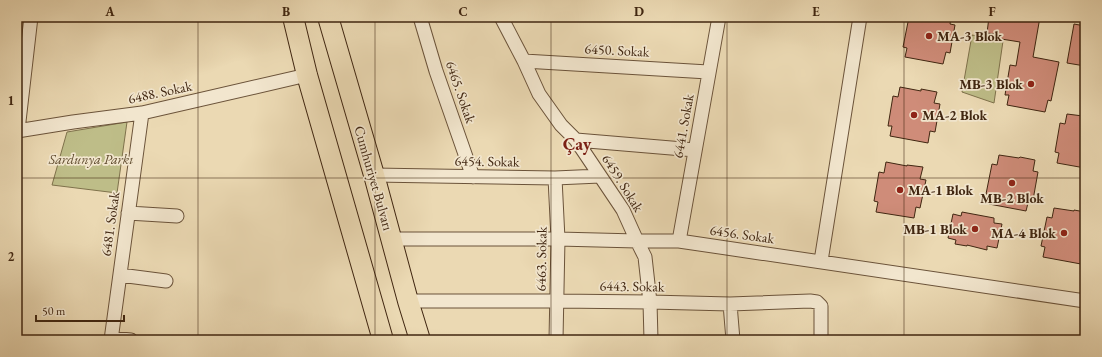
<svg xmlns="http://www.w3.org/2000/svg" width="1102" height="357" viewBox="0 0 1102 357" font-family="'EB Garamond',serif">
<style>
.green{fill:#bebd88;stroke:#7f724c}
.building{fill:#cf8c79;stroke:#402611}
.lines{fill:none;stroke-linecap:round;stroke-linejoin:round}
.minor-casing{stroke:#6b533a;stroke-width:15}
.highway-casing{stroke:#402611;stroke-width:22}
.minor{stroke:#f2e6ce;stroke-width:13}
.highway{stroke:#ebd9b3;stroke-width:20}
.grid{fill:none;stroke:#402611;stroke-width:1;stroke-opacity:0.55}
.poi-dot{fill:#8f2418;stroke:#f2e6ce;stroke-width:1.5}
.labels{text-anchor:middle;stroke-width:3.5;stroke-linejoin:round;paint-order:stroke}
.poi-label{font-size:14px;font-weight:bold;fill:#402611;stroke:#f2e6ce;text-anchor:start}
.street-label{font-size:14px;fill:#402611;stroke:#f2e6ce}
.park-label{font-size:14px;font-style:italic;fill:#604c2f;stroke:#f2e6ce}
.district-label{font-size:18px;font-weight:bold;fill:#7a1f14;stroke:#f2e6ce}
.neatline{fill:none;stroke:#402611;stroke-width:1.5}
.grid-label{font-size:13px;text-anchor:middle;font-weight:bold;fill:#402611}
</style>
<rect width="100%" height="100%" fill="#ebd9b3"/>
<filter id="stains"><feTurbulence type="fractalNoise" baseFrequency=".005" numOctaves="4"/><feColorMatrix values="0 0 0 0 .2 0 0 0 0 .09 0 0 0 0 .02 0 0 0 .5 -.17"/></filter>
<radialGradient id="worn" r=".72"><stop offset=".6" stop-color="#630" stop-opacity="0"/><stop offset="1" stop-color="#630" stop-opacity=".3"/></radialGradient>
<path class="green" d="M972 35 1003 41 994 103 962 92Z
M127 122 117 193 52 185 67 132Z"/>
<path class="building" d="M909 17H951L950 24 955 25 950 53 946 52 943 64 905 57 907 48 903 47Z
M989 17H1040L1033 57 1059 62 1051 101 1048 100 1045 112 1007 105 1009 95H1005L1010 65 1016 66 1020 42 995 38V34L987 33Z
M1074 24 1085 26V66L1067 63Z
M900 87 921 91V89L937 92 934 103 940 104 935 132 930 131 928 143 890 136 892 126H888L893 96 898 97Z
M1067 114 1083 116 1081 124 1085 125V168L1057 163 1059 153 1055 152 1060 123 1065 124Z
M999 155 1019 158 1020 157 1035 160 1033 171 1038 172 1033 200 1029 199 1026 211 989 204 990 194H986L992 164 997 165Z
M886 162 907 166V165L923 167 920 179 926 180 920 208 916 207 914 218 876 212 878 202 874 201 879 172 884 173Z
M1054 208 1074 211V210L1085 212V252H1084L1081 264 1043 257 1045 247 1041 246 1047 217 1052 218Z
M962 212 994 218V223L1002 224 997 248 987 246V250L967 245V246L955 244 956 240 948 238 953 214 961 216Z"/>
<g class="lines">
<defs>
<path id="minor" d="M420 17 436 71 473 177
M501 17 524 61 539 94 561 125 576 140 623 210 637 241 645 257 650 302 651 340
M524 61 708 72
M18 130 31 17
M17 131 73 122 142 113 307 75
M576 140 695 150
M374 175 555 178 600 176
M555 178 558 239 556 340
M128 213 177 216
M392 239H558L637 241H679L1085 301
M679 241 719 17
M821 261 860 17
M120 275 166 281
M408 301H556L650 302 730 304 810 301 817 302 821 306V340
M730 304 733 340
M111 338 131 340
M111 340 142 113"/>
<path id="highway" d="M293 17 307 75 383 340
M328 17 374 175 408 301 420 340"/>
</defs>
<use href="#minor" class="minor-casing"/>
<use href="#highway" class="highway-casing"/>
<use href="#minor" class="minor"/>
<use href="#highway" class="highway"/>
</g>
<path class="grid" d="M198 17V340M375 17V340M551 17V340M727 17V340M904 17V340M17 178H1085"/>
<g class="poi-dot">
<circle cx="929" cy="36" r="4"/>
<circle cx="1031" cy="84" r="4"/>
<circle cx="914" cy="115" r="4"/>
<circle cx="1012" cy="183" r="4"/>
<circle cx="900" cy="190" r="4"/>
<circle cx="975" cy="229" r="4"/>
<circle cx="1064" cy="233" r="4"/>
</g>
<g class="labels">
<g class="poi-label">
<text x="937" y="41">MA-3 Blok</text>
<text x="1023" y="89" text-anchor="end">MB-3 Blok</text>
<text x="922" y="120">MA-2 Blok</text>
<text x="908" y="195">MA-1 Blok</text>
<text x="1012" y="203" text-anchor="middle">MB-2 Blok</text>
<text x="967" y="234" text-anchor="end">MB-1 Blok</text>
<text x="1056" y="238" text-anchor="end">MA-4 Blok</text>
</g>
<g class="street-label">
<text transform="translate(617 50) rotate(3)" y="5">6450. Sokak</text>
<text transform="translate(160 92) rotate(-12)" y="5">6488. Sokak</text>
<text transform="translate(461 92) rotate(71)" y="5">6465. Sokak</text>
<text transform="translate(683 126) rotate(-80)" y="5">6441. Sokak</text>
<text transform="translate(487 161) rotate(1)" y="5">6454. Sokak</text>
<text transform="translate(374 178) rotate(74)" y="5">Cumhuriyet Bulvarı</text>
<text transform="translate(623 183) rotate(58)" y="5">6459. Sokak</text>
<text transform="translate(110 224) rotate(-82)" y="5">6481. Sokak</text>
<text transform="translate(742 234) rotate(8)" y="5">6456. Sokak</text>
<text transform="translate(541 259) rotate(-89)" y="5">6463. Sokak</text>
<text transform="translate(632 286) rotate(1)" y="5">6443. Sokak</text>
</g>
<g class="park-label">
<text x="91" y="164">Sardunya Parkı</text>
</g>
<g class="district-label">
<text x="577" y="150">Çay</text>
</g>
</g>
<rect width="1102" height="357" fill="none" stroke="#ebd9b3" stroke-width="44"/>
<path d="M36 315v6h88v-6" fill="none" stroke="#402611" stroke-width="2"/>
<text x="42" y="315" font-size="12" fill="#402611" stroke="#f2e6ce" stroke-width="3" paint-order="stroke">50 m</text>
<rect x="22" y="22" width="1058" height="313" class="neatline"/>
<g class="grid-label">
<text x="110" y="16">A</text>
<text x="286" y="16">B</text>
<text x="463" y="16">C</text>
<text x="639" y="16">D</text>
<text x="816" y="16">E</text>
<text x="992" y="16">F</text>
<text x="11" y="105">1</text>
<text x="11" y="261">2</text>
</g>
<rect width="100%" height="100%" filter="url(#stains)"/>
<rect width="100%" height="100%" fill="url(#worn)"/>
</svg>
